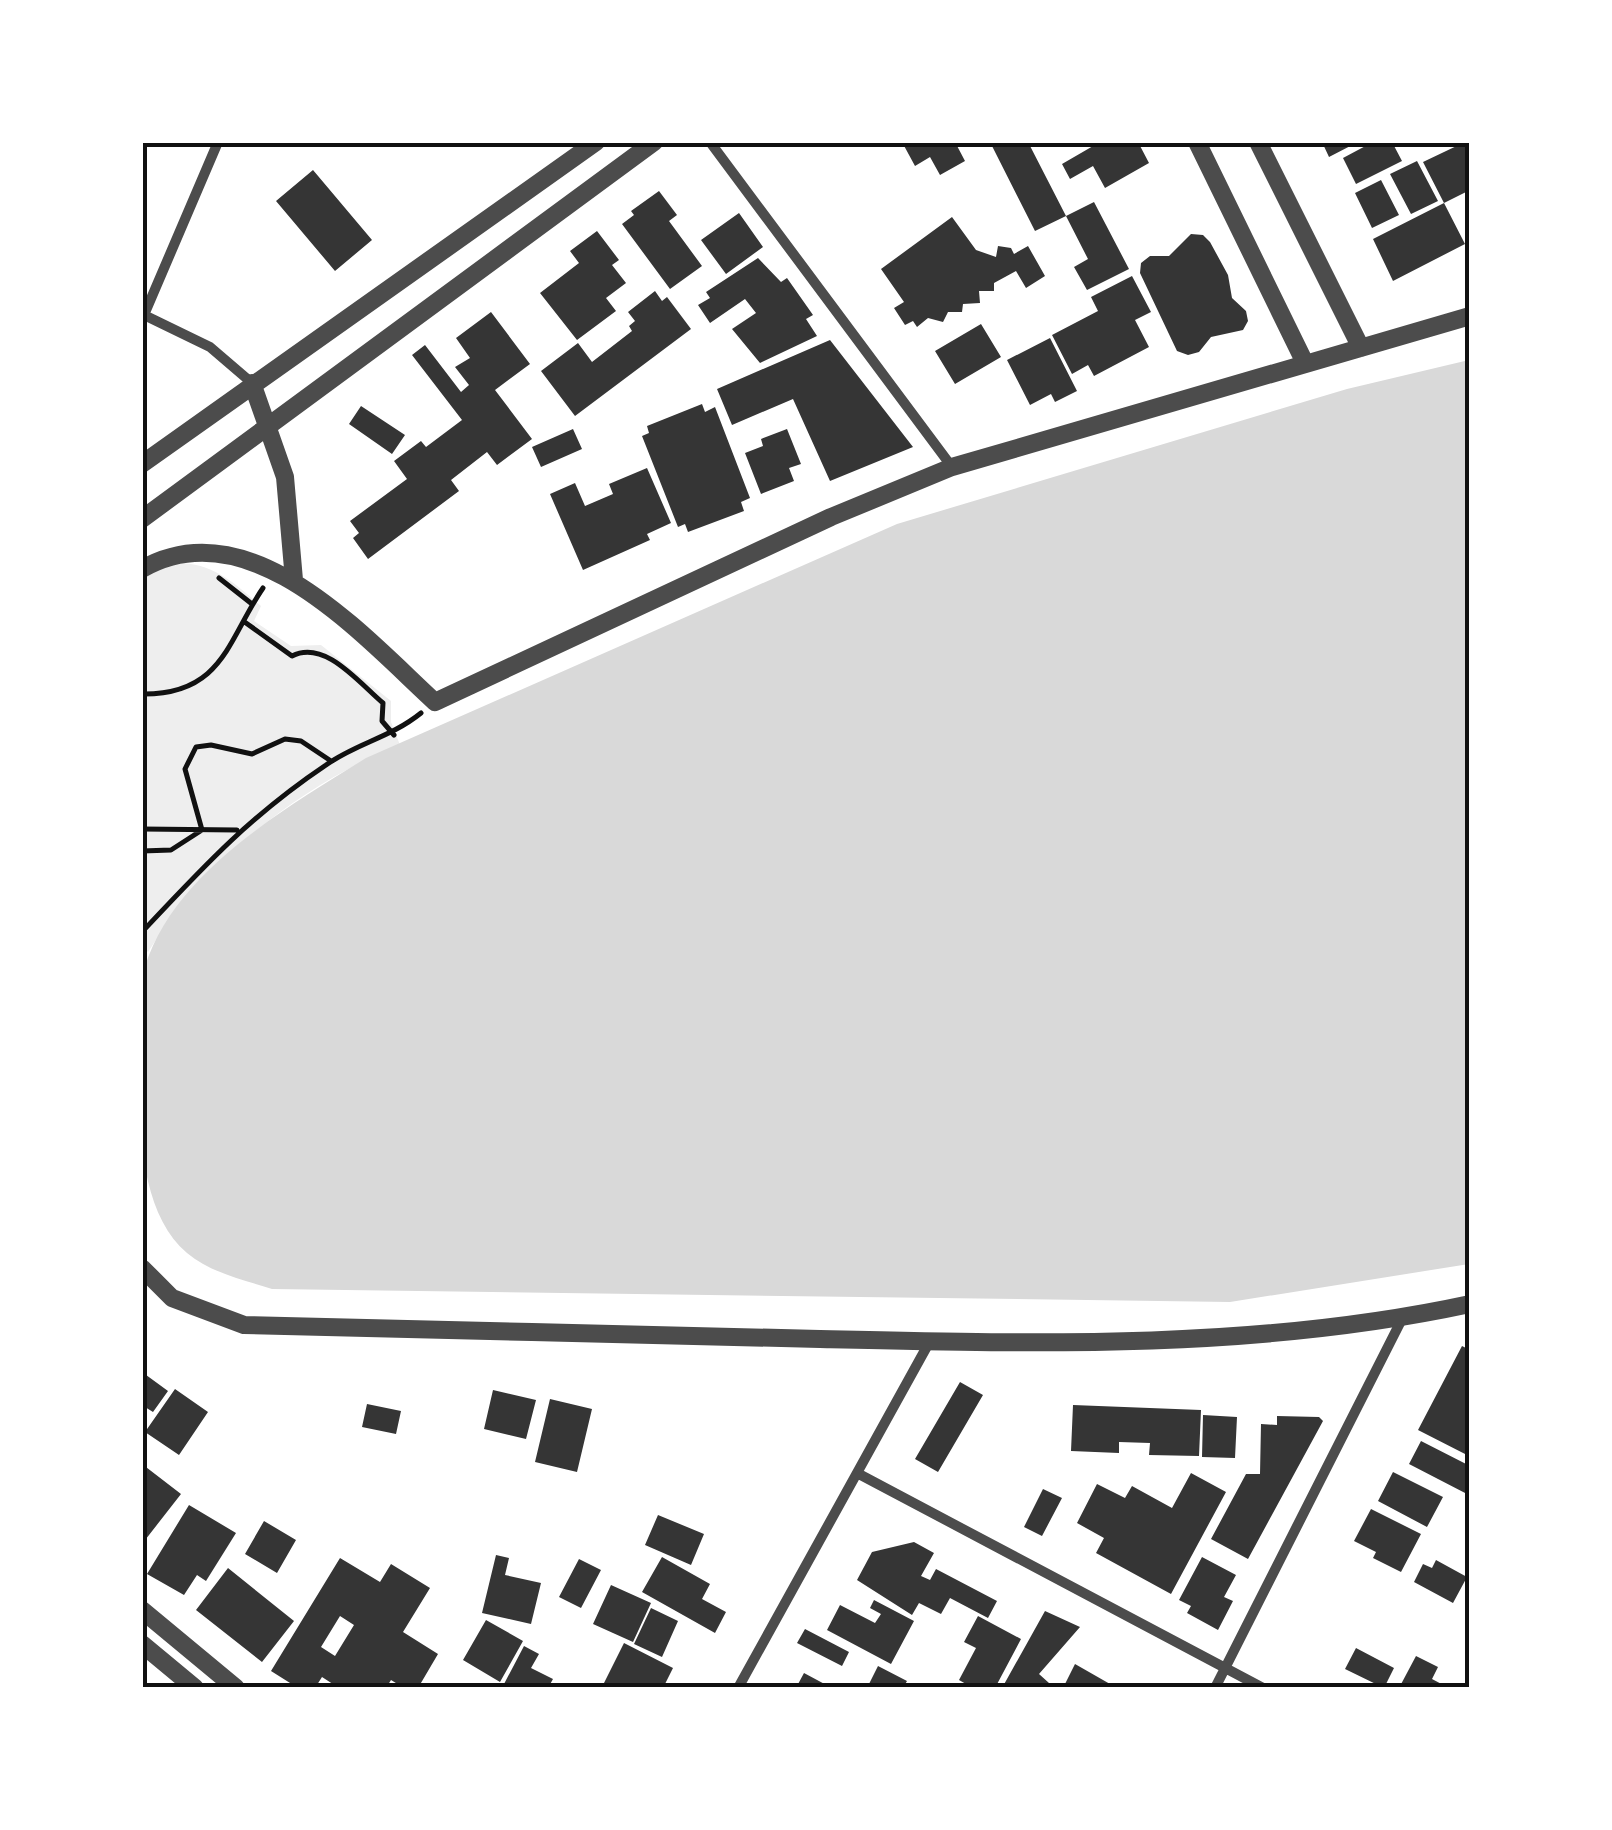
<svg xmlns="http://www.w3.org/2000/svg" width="1612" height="1830" viewBox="0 0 1612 1830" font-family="'Crimson Pro',serif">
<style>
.green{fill:#eee}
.water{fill:#d9d9d9}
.building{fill:#353535;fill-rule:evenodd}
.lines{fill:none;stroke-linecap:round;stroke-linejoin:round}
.path{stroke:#111;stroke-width:5}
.minor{stroke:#4c4c4c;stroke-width:10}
.tertiary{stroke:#4c4c4c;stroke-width:18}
.neatline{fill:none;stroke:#111;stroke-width:4}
</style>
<rect width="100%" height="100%" fill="#fff"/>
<path class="green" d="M177 563C214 563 234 583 261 606L254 621 291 646 321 645 391 701V722L400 745C300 785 205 861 148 952L142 946V580L154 570Z"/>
<path class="water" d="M1469 360V1264L1230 1302 272 1289C244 1280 211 1273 187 1253 122 1197 142 1056 142 978 165 877 284 809 366 758L897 524 1347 389Z"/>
<path class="building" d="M902 142H955L965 161 940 175 930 157 915 166Z
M990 142H1028L1066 216 1035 231Z
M1100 142H1138L1149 163 1105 188 1093 166 1070 179 1062 164Z
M1322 142H1358L1329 157Z
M1373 142H1392L1402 161 1356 184 1343 158Z
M1465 142 1470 151V190L1444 203 1423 162Z
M1417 161 1438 201 1411 214 1390 174Z
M313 170 372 240 335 271 276 201Z
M1381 180 1399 215 1372 228 1355 193Z
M659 191 677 215 669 221 702 266 670 289 622 224 634 215 631 211Z
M1094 202 1129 269 1087 290 1074 267 1088 259 1066 216Z
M1444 203 1465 244 1393 281 1373 239Z
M739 213 763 247 726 274 701 240Z
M952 217 976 250 996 257 998 246 1011 248 1014 254 1028 246 1045 276 1026 288 1016 271 994 283V291H979L980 303 963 304 962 312H948L943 322 928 318 917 327 913 321 905 325 894 308 904 302 881 269Z
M597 231 619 260 612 265 626 283 606 298 616 311 577 340 540 293 579 263 570 251Z
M1191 234 1203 235 1210 242 1228 275 1232 298 1246 311 1248 321 1243 330 1211 337 1199 352 1188 355 1177 351 1140 273 1141 263 1150 256H1169Z
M758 258 781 282 787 278 813 315 806 319 817 336 760 363 732 329 756 313 745 299 710 323 698 305 710 298 706 292Z
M1132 276 1151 312 1135 320 1149 347 1094 376 1088 365 1072 374 1052 335 1098 311 1091 297Z
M655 291 662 301 667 297 691 329 575 416 541 371 578 343 592 362 632 331 629 326 635 321 628 312Z
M491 312 530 364 495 390 532 439 497 465 487 452 451 480 459 491 368 559 353 538 359 533 350 521 407 479 394 461 421 441 426 447 462 420 412 355 425 345 461 392 469 385 455 367 470 358 456 338Z
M981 324 1001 357 955 384 935 351Z
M1050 338 1077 391 1055 402 1051 394 1030 405 1007 360Z
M830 340 913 447 830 481 793 399 732 425 717 389Z
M702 404 705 412 715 407 750 498 741 502 744 511 688 532 685 524 678 527 642 436 649 433 647 426Z
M361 406 405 435 392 454 349 424Z
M573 429 582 449 541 467 532 447Z
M787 429 801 464 789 468 794 481 761 494 745 453 763 446 761 439Z
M647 468 671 523 647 534 650 540 583 570 550 494 575 483 585 506 613 494 609 484Z
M1462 1346 1470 1350 1467 1455 1418 1430Z
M142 1372 168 1391 153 1412 145 1407 142 1410Z
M960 1382 983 1395 938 1472 915 1459Z
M175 1389 208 1412 179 1455 145 1432Z
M493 1390 536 1400 526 1439 484 1429Z
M550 1399 592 1409 577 1472 535 1462Z
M367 1404 401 1411 396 1434 362 1427Z
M1073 1405 1201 1410 1199 1456 1149 1455 1150 1443 1119 1442V1453L1071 1451Z
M1203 1415 1237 1417 1235 1458 1202 1457Z
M1277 1416 1319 1417 1323 1421 1248 1559 1211 1539 1246 1474H1260L1261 1424 1277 1425Z
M1421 1441 1470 1466 1467 1494 1409 1464Z
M142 1464 181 1494 142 1544Z
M1393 1472 1443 1497 1427 1527 1378 1501Z
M1191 1473 1226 1492 1171 1594 1096 1553 1104 1538 1077 1523 1097 1484 1125 1498 1132 1486 1172 1508Z
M1043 1489 1062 1498 1042 1536 1024 1527Z
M189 1505 236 1533 206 1581 197 1575 184 1595 147 1574Z
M1371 1509 1421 1534 1401 1572 1373 1558 1376 1552 1354 1541Z
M658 1515 704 1534 691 1565 645 1545Z
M264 1521 296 1540 277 1573 245 1554Z
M914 1542 934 1553 921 1576 930 1580 936 1569 997 1601 988 1618 950 1598 941 1614 919 1603 912 1615 857 1580 872 1552Z
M496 1555 509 1558 505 1575 541 1583 531 1624 482 1613Z
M662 1557 710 1584 702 1599 726 1612 715 1633 642 1592Z
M1202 1557 1236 1575 1224 1597 1233 1601 1218 1630 1187 1613 1191 1606 1179 1600Z
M340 1558 380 1582 391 1564 430 1588 403 1632 438 1654 418 1688H404L391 1680 386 1688H339L322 1677 315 1688H298L271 1671ZM340 1616 354 1625 335 1656 321 1647Z
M579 1559 601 1570 581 1608 559 1597Z
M1436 1560 1467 1577 1453 1603 1414 1582 1423 1564 1432 1568Z
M228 1568 294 1621 262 1662 196 1610Z
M611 1585 651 1603 633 1642 593 1624Z
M874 1600 914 1621 891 1664 827 1630 840 1605 875 1623 881 1614 870 1608Z
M651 1608 678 1621 662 1657 634 1644Z
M1045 1611 1080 1627 1039 1674 1049 1683 1047 1688H1002Z
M978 1616 1021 1639 995 1688H973L959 1680 976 1648 964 1642Z
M486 1620 523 1641 500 1682 463 1660Z
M805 1629 849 1652 842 1666 797 1643Z
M624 1643 673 1668 663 1688 603 1685Z
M524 1646 539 1654 531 1668 553 1679 548 1688 504 1684Z
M1356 1648 1394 1668 1384 1688 1345 1669Z
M1416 1656 1438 1667 1432 1679 1449 1688H1399Z
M1075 1664 1117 1688H1071L1065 1684Z
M878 1666 907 1681 903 1688H867Z
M804 1673 832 1688 797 1686Z"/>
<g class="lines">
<path class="path" d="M219 578 252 604
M246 623 292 656C325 639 359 683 383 703L382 721 394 735
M142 694C223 695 228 639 263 588
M142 829 237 830
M142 851 171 850 202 830 185 769 196 747 211 745 252 754 285 739 301 741 331 761
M142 932C204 866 250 816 326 765 357 743 390 738 421 713"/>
<path class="minor" d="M710 142 952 467
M142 314 210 347 252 383
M144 315 218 142
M857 1473 1263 1688
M738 1688 930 1341
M1215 1688 1402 1319"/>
<path class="tertiary" d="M1197 142 1305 363
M1258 142 1361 348
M252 383 285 477 294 580
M142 464 596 142
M142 519 654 142
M142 569C250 507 363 636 435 702L831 517 952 467 1470 316
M142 1268 172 1298 244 1325C436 1330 628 1334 820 1339 1036 1344 1257 1350 1470 1304
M142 1610 236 1688
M142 1644 195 1688"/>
</g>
<rect width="1612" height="1830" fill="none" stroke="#ffffff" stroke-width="290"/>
<rect x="145" y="145" width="1322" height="1540" class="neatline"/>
</svg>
